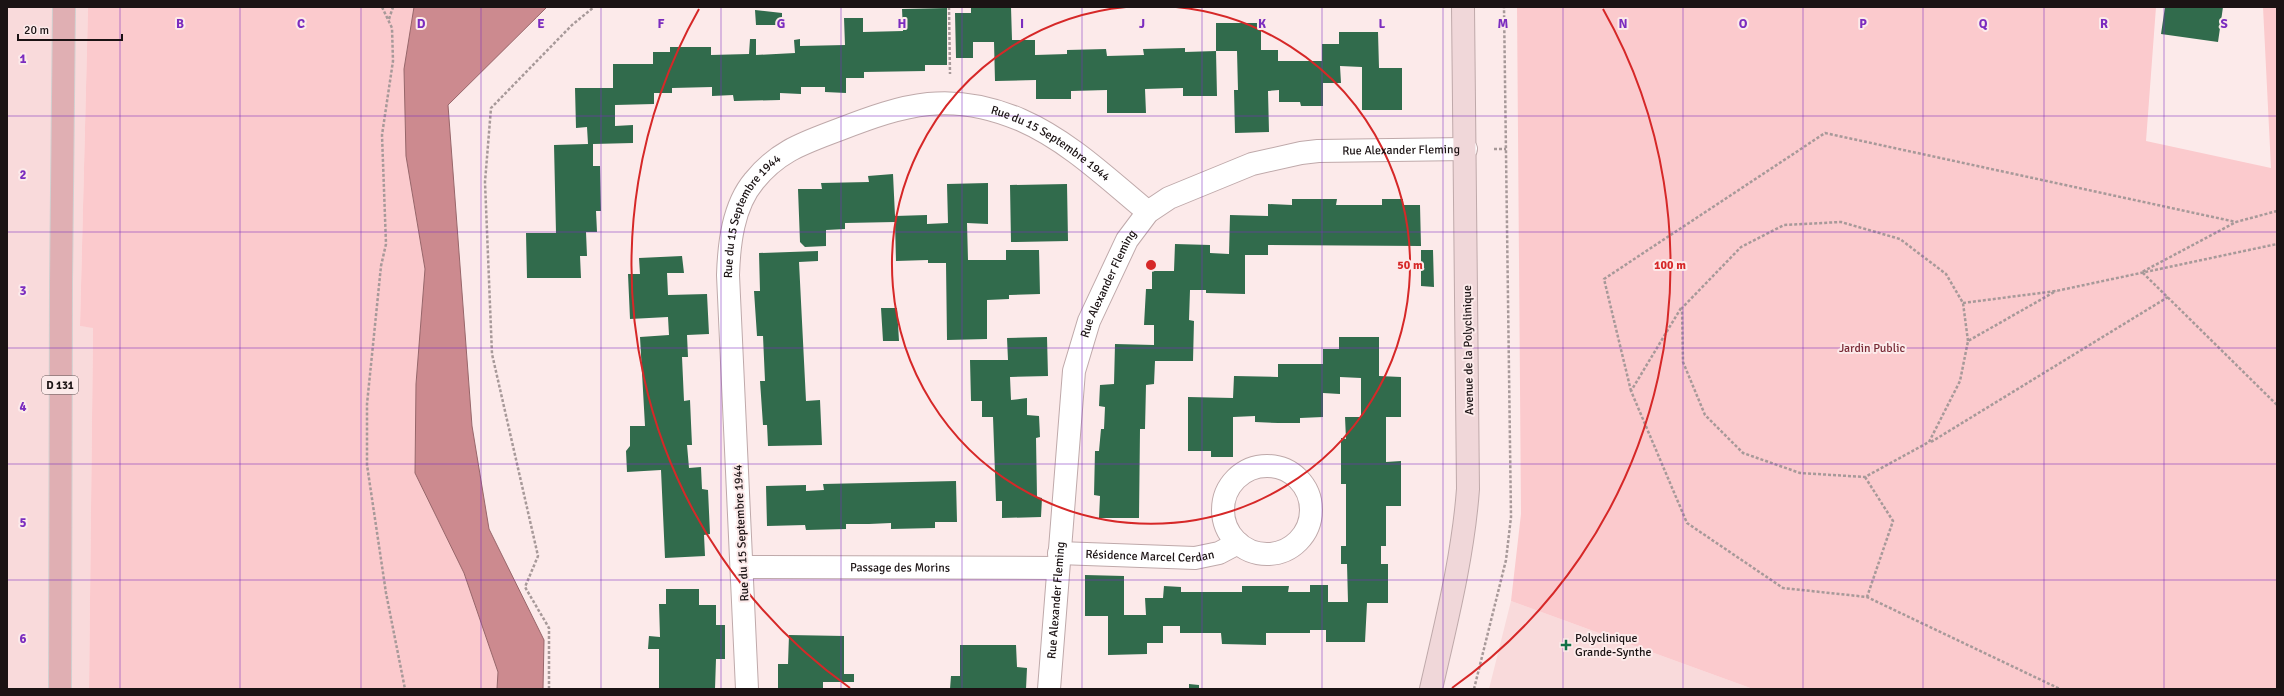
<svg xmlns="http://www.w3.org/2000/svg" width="2284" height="696" viewBox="0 0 2284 696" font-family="Signika,sans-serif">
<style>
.built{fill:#f9dadb}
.green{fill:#fbcacd}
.water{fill:#cc8a8f;stroke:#97666a}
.building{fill:#316b4c}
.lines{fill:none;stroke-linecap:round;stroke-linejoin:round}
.street-casing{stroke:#bfa9aa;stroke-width:24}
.secondary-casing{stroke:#bfa9aa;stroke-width:24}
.primary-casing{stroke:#d1d0d0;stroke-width:24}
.path{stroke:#a79999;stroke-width:2.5;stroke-dasharray:3 2;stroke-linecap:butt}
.street{stroke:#fff;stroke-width:22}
.secondary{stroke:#f0d7d9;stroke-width:22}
.primary{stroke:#e0afb3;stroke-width:22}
.grid{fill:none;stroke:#7b2cbf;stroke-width:1;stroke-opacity:0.55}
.ring{fill:none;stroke:#d62828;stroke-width:2}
.poi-dot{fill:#107146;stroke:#fceaea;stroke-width:1.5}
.labels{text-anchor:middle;stroke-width:4;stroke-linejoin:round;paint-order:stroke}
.shield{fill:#fceaea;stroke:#5e5454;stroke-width:1}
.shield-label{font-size:11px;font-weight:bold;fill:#1b1314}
.street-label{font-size:12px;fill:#1b1314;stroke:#fceaea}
.park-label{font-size:12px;fill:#782935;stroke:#fceaea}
.poi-label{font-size:12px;fill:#1b1314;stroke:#fceaea;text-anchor:start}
.grid-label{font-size:13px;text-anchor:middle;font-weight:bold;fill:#7b2cbf;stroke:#fceaea;stroke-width:4;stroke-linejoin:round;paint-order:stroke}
.centre{fill:#d62828;stroke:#fceaea;stroke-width:2}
.ring-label{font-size:12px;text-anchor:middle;font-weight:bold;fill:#d62828;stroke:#fceaea;stroke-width:4;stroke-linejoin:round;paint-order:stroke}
</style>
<rect width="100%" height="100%" fill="#fceaea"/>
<path class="built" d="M7 7H88L80 326 93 327 89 689H7Z
M1511 601 1753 689H1489Z"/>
<path class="green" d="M88 7H414L404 69 406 156 425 269 416 384 415 473 464 573 498 672 497 689H89L93 328 80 326Z
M1517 7H2156L2146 141 2271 168 2263 7H2277V689H1753L1511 601 1521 514Z"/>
<path class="water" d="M414 7H547L448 105 472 426 489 529 544 640 543 689H497L498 672 464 573 415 473 416 384 425 269 406 156 404 69Z"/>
<path class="building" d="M971 7H1011L1012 40H1035V55L1067 54V50L1106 49 1107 56 1144 55 1143 49 1185 48V52L1216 51 1217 96H1183V88L1145 89 1146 113H1107V90L1071 91V99H1036V80L995 81 994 42H973V58H956L955 13H971Z
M2165 7H2223L2218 42 2161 34Z
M947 8V65H925V71L864 72V78H846V93L825 92V87H801V94L780 93V100L734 101 733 95 712 96V87L672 88V93H654V104L615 105V126L633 125V143L593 144V166H600L601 211H596L597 232H586L587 256H580L581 278H527L526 233H556L554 145 588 144 587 127 576 128 575 88H613V64H653V52H670V47H711V55L749 54 750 39H756V55L795 53 794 40 800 39V46L845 45 844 18H863V32L903 31 902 9Z
M755 10 782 13V25H756Z
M1216 23H1261V50H1278V61H1322V44H1339V32H1378L1379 68H1402V110H1362V67L1340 66 1341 83H1323V106H1301L1300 102H1279V90L1268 91 1269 132 1235 133 1234 90H1238L1237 51H1216Z
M893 174 895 216 927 215V224L948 223 947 184 988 183V224L967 223 968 260H1006V250H1039L1040 294 1009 295V299L987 300V339L947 340 946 263H928V260L896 261 895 222 845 223V229L826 230V246L805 247 800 242 798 189H822L821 183 869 182 868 176Z
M1067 184 1068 241 1011 242 1010 185Z
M1292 199H1337L1336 205H1382V199H1403V205H1420L1421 246 1268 245V255H1245V294L1206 293V290H1190L1189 320 1194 321 1193 361H1155L1154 384 1146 385 1145 429H1140L1139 518H1099L1100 496 1094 495 1095 451H1099L1101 429H1104L1105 407 1099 406 1100 385 1114 384 1115 344 1154 345V325H1144L1146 289H1152V271H1174L1175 244 1210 245V253L1229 254 1230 215 1268 216V204L1292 205Z
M1421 250H1433L1434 287 1421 286Z
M818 251V261L799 262 806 401 820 400 822 445 768 446 767 425H763L760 381H765L763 336H757L754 291H760L759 253Z
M682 256 684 273H667L668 295 707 294 709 334 687 335 688 357H682L684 401 690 400 691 423 692 445H687L689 468 701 467 702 489 708 490 710 534 704 535 705 556 665 558 661 470 627 472 626 451 630 446V426H645L640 337 669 335 668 317 630 319 628 274H640L639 258Z
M881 308H897L899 341H883Z
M1047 337 1048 376 1010 377 1011 400 1027 398V415L1039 416 1040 437 1036 438 1037 497 1042 498 1041 517 1002 518V501H996L993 417H982V401H971L970 360H1008L1007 338Z
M1339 337H1379V376L1401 377V417H1386V462L1401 461V506H1386V546H1381V564H1388V603H1367L1365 642H1326V630H1310V633H1266V645L1222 644 1221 633H1180V626H1163V643H1147V654L1108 655V616H1085V575L1124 576V615H1146L1145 598H1163L1164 586 1181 587V592H1242V586H1289L1288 592H1310V585H1328V602H1348L1347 564H1341V546H1346V484H1341V438L1346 439 1345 417H1361V378L1340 377V394L1323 393V417L1300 418V423H1278L1255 422V416L1233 417V457H1211V451H1188V397L1233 398 1234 376 1278 377V364H1323V349H1339Z
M956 481 957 522H935V528L891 529V523L869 524H846V529L806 530 805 525 767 526 766 486 806 485V491L824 490 823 484Z
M666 589H699V605H716V625H725V659H716L715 689H659V649H648L649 636 660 637 659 604H666Z
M789 635 844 636V674H854V682H823V689H778V664H788Z
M960 645H1016L1017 667 1027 668 1026 689H950L951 676H960Z
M1189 684 1199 685V689H1189Z"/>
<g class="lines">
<defs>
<g id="street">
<circle cx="1267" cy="510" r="44"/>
<path id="s1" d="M1059 553 1195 558 1219 553 1238 543"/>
<path id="s2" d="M743 567 1058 568"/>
<path id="s3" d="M747 689 728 275C729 244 733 206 754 181 778 151 804 143 838 130 905 104 951 90 1021 120 1069 141 1108 179 1148 212"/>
<path id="s4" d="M1049 689 1074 371 1089 321 1127 240 1148 212 1169 198 1252 164 1301 153 1318 151 1466 149"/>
</g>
<path id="secondary" d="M1431 689C1446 623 1463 557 1468 489L1463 7"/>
<path id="primary" d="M60 689 61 283 64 7"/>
</defs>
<use href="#street" class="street-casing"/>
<use href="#secondary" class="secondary-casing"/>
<use href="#primary" class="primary-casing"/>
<path class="path" d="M382 7 392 28 393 61 382 135 386 244 381 266 367 404V465L386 593 405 689
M949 7 950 74
M389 19 393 7
M1494 149H1506
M2277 211 2236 222 2142 272 2277 405
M1963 303 2056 291 2277 244
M1681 308 1631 391 1687 523 1783 588 1867 597 2060 689
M1968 341 1963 303 1946 274 1900 239 1841 222 1784 225 1741 247 1682 308 1683 362 1705 415 1743 453 1800 473 1865 477 1929 442 1960 381 1968 341 2056 291
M1631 391 1604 279 1825 133 2236 222
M1931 442 2168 297
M1865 477 1893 521 1867 597
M549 689V628L525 587 538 556 492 354 485 182 491 108 572 25 594 7
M1474 689 1506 560 1511 517 1504 7"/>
<use href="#street" class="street"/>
<use href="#secondary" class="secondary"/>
<use href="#primary" class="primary"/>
</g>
<path class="grid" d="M120 7V689M240 7V689M361 7V689M481 7V689M601 7V689M721 7V689M841 7V689M962 7V689M1082 7V689M1202 7V689M1322 7V689M1443 7V689M1563 7V689M1683 7V689M1803 7V689M1923 7V689M2044 7V689M2164 7V689M7 116H2277M7 232H2277M7 348H2277M7 464H2277M7 580H2277"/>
<g class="ring">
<path d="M1176 7A259 259 0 1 1 1126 7"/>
<path d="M850 688A519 519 0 0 1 699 9M1603 9A519 519 0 0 1 1452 688"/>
</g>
<path class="poi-dot" d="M1564 639h4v4h4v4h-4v4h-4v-4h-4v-4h4z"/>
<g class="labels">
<rect class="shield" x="42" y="376" width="36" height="18" rx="3"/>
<g class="shield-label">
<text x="60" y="389">D 131</text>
</g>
<g class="street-label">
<text dy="4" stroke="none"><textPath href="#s3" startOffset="840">Rue du 15 Septembre 1944</textPath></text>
<text dy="4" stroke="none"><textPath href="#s4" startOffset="761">Rue Alexander Fleming</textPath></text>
<text dy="4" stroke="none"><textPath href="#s3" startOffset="480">Rue du 15 Septembre 1944</textPath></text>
<text dy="4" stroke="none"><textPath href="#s4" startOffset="413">Rue Alexander Fleming</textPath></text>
<text transform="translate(1468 350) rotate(-91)" y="4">Avenue de la Polyclinique</text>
<text transform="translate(741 533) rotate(-93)" y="4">Rue du 15 Septembre 1944</text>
<text dy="4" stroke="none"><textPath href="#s1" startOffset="91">Résidence Marcel Cerdan</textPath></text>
<text dy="4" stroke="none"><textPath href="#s2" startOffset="157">Passage des Morins</textPath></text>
<text dy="4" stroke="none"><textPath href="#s4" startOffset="89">Rue Alexander Fleming</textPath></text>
</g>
<g class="park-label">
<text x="1872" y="352">Jardin Public</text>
</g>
<g class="poi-label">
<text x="1575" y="642">Polyclinique<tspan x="1575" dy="14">Grande-Synthe</tspan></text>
</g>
</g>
<g class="grid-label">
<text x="180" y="28">B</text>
<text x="301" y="28">C</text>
<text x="421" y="28">D</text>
<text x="541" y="28">E</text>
<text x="661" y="28">F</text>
<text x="781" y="28">G</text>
<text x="902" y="28">H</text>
<text x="1022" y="28">I</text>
<text x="1142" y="28">J</text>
<text x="1262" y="28">K</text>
<text x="1382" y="28">L</text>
<text x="1503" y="28">M</text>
<text x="1623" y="28">N</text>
<text x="1743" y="28">O</text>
<text x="1863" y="28">P</text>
<text x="1983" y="28">Q</text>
<text x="2104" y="28">R</text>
<text x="2224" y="28">S</text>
<text x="23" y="63">1</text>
<text x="23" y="179">2</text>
<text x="23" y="295">3</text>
<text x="23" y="411">4</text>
<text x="23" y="527">5</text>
<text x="23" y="643">6</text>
</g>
<circle cx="1151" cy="265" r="6" class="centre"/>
<g class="ring-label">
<text x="1410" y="269">50 m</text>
<text x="1670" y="269">100 m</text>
</g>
<rect width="2284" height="696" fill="none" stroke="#1b1314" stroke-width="16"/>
<path d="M18 34v6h104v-6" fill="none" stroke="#1b1314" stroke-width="2"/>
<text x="24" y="34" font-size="12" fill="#1b1314" stroke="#fceaea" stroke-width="3" paint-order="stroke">20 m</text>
</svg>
